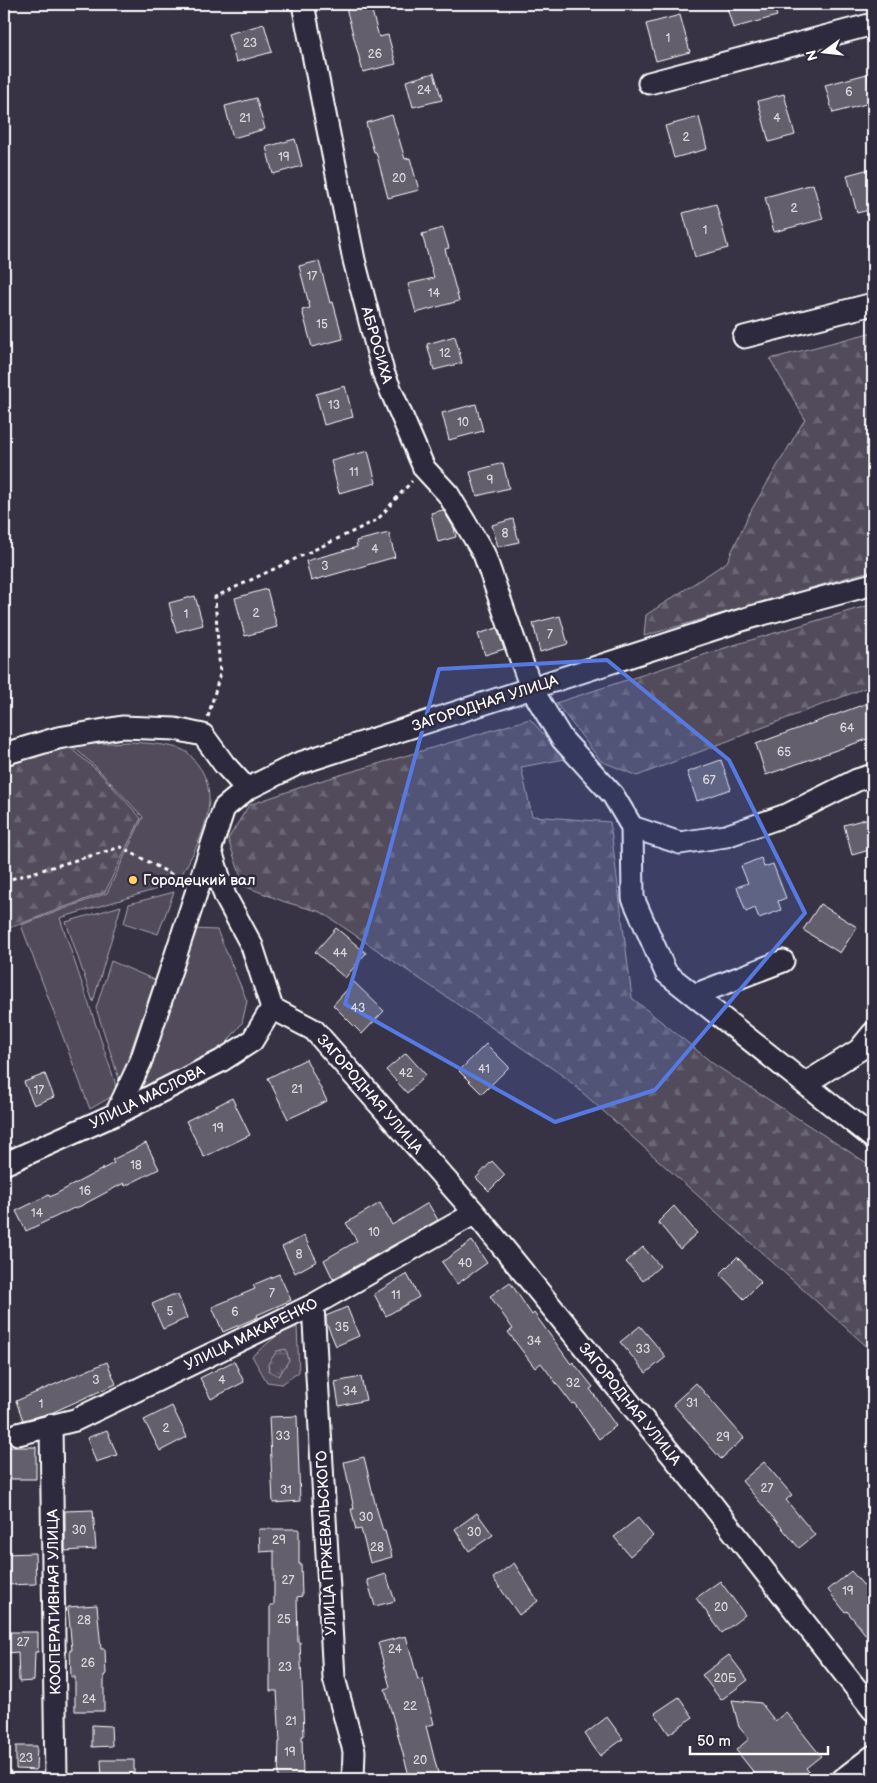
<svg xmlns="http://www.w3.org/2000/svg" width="877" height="1783" viewBox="0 0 877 1783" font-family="'Balsamiq Sans',sans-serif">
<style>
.grass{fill:#514c5c;stroke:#a8a6ae}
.forest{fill:url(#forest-firs);stroke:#a8a6ae}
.wetland{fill:url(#wetland-marsh);stroke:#a8a6ae}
.building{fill:#635f6d;stroke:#fff}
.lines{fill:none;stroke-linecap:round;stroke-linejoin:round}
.minor-casing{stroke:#fff;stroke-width:25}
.path{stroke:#fff;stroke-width:3;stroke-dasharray:4 4;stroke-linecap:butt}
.minor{stroke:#2f2a3d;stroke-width:21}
.marked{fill:#567ae2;fill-opacity:0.2;stroke:#567ae2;stroke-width:4;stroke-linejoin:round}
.poi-dot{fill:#ffd166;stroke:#2f2a3d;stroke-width:2}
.labels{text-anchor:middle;stroke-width:5;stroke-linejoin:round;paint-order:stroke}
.number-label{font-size:12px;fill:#d8d7da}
.street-label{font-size:15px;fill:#fff;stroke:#2f2a3d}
.poi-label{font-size:15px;fill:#fff;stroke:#2f2a3d;text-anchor:start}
</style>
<defs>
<pattern id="forest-firs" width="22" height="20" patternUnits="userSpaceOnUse" patternTransform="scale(1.25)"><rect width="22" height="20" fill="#514c5c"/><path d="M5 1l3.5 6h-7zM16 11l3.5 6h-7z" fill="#6b6774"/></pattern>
<pattern id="wetland-marsh" width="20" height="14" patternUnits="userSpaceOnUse" patternTransform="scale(1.25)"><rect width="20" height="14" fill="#514c5c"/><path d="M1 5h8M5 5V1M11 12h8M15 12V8" fill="none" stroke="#6b6774"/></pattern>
</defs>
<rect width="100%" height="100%" fill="#373345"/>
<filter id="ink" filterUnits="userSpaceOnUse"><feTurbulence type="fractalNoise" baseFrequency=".02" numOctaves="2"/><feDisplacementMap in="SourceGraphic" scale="10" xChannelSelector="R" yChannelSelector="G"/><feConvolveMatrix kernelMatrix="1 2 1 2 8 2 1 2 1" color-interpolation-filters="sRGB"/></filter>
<g filter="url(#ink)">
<path class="grass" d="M128 742C143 743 177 744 188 753 192 756 195 762 198 765 225 801 196 849 177 883L60 918 115 1082 116 1094 90 1109 21 925 107 893 143 817 96 767 71 745Z
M174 892 158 934 124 923 129 904Z
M121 906 93 1002 66 922Z
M193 929 217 930 247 1001 242 1023 221 1050 138 1095V1085Z
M111 961 155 980 120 1082 96 1008Z
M297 1327 299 1372 282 1384 267 1382 252 1356 279 1334Z"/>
<path class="forest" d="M873 332V570L644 636 646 615 727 562 749 514 805 419 770 359Z
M873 604V685L637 776 601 761 556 703 734 645Z
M530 719 565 759 521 767 532 816 610 822 632 998 715 1065 873 1167V1352L565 1077 321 912 285 902 244 886 228 839 249 805 313 783Z
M58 738 98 771 141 818 105 892 4 930V754Z"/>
<path class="wetland" d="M286 1349 289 1360 279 1376 269 1371 268 1364 277 1351Z"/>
<path class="building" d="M345 4H370L379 37 388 35 396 64 363 72Z
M726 4H773L777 16 733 28Z
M680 15 690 52 656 61 646 24Z
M264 24 272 52 236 62 228 34Z
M434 73 442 100 413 107 406 81Z
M867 74 873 102 833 113 825 85Z
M784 94 795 135 769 142 758 101Z
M256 98 265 129 233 138 225 106Z
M392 115 405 159 410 158 419 190 388 198 376 152H374L366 123Z
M699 117 707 149 674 158 665 126Z
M295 139 302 166 273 174 266 147Z
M873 168V209L857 213 847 175Z
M813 184 823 219 774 232 765 197Z
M716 204 728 248 695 257 683 213Z
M443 228 449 248 445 249 459 301 416 313 408 284 434 278 422 234Z
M319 261 330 303 333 302 343 339 312 347 302 310 310 308 299 266Z
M455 336 462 363 434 370 427 344Z
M345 386 353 417 324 425 316 394Z
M476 404 483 431 449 440 442 413Z
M368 451 376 483 339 493 331 461Z
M503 463 509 488 477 496 470 472Z
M443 510 454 528 456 537 438 542 431 513Z
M513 519 519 542 498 547 492 525Z
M389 533 395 557 311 581 306 561 357 547 356 541Z
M267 589 277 627 245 636 235 598Z
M195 596 203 625 176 632 169 603Z
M560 616 568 644 540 652 533 623Z
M497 628 504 649 485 655 478 634Z
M873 701V737L766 775 756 744Z
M721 760 731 789 697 801 687 772Z
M873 817V849L852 855 844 825Z
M761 858 764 867 773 864 786 898 778 901 781 910 759 918 755 908 746 912 737 887 748 883 741 866Z
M820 904 857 927 840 953 803 930Z
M336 928 366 953 345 978 315 952Z
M354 982 384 1011 362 1034 333 1005Z
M486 1044 509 1067 482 1094 459 1071Z
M406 1053 426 1075 407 1093 386 1070Z
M306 1059 327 1101 288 1119 268 1078Z
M45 1074 54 1097 34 1105 24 1082Z
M232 1098 250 1135 204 1157 186 1121Z
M146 1143 159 1169 125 1186 124 1183 75 1209 74 1208 26 1231 16 1211 49 1195 50 1197 114 1163 112 1160Z
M492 1161 505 1175 489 1191 476 1178Z
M380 1203 392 1225 428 1203 438 1220 333 1279 324 1260 357 1241 346 1223Z
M674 1206 697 1233 680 1249 658 1222Z
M304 1236 317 1261 295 1273 282 1247Z
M472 1241 487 1263 457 1284 442 1262Z
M643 1247 660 1266 643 1281 626 1262Z
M737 1257 761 1282 744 1299 720 1274Z
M279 1274 291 1300 257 1315 258 1317 223 1332 212 1307 255 1289 253 1285Z
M407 1274 419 1297 386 1316 374 1294Z
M510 1282 532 1315 534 1313 571 1364 573 1362 593 1387 590 1389 616 1426 599 1439 574 1403 572 1404 541 1363 535 1368 508 1332 513 1329 490 1296Z
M172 1295H178L187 1318 163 1329 152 1304Z
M347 1307 359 1336 336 1346 326 1322V1316Z
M640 1326 666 1357 646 1373 620 1342Z
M234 1361 244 1382 211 1399 200 1378Z
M107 1362 116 1384 51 1413 23 1420 16 1401Z
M361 1377 366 1400 339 1406 335 1382Z
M696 1383 744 1438 721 1459 673 1404Z
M172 1406 187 1437 160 1451 144 1420Z
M297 1416 300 1501 273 1503 269 1417Z
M107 1430 117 1455 96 1462 87 1438Z
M5 1447H36V1479H5Z
M364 1457 375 1503 383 1531H385L392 1557 370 1563 361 1529 356 1530 351 1509H354L344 1462Z
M764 1462 792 1495 786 1500 815 1535 799 1548 742 1481Z
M93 1510 96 1549 65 1551V1511Z
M477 1513 493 1535 469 1551 455 1529Z
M638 1518 653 1536 630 1556 614 1537Z
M259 1529H299V1564H301L302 1596 297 1597 298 1642H300L303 1705 304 1736H302L303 1779H278L279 1742H280L277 1691H270V1605H274V1551L260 1552Z
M35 1553 36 1584 5 1585 4 1554Z
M514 1563 538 1601 519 1615 493 1578Z
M851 1571 873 1596V1644L847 1611 845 1612 828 1590Z
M386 1574 395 1601 375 1606 367 1580Z
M720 1581 745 1615 722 1633 696 1598Z
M97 1605 101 1649H105L106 1675H104V1711H75V1677H71L70 1650H72L68 1607Z
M8 1632H38V1652H35L34 1681 19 1682 18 1652 7 1653Z
M406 1636 418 1680 422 1679 434 1724 426 1726 439 1777 429 1779H410L385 1689 390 1687 378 1643Z
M729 1655 748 1680 721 1700 702 1675Z
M679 1697 693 1717 669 1734 655 1713Z
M732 1700 761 1703 775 1721 786 1712 821 1756 806 1768 814 1779H759L736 1750 749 1739 739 1727Z
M607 1717 623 1739 600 1756 585 1734Z
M92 1725 111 1726 112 1746 92 1747Z
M16 1746H37L36 1770 16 1769Z
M101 1760H134V1779H102Z"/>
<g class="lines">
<defs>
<path id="minor" d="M303 4 354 260 383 372 424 468 448 494 484 554 531 688 562 739 613 795 632 827 633 898 666 973 873 1138
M649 83 873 24
M744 337 873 304
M4 754 58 738 122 727 175 729 203 735 224 764 247 789
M632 827 680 843 726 836 789 814 857 780 873 775
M211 851 225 896 252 946 272 1008 314 1030 475 1213 711 1503 873 1710
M694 995 783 961
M806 1083 859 1050 873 1033
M116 1114 141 1061 224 808 247 789 297 764 748 618 873 584
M4 1164 116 1114 221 1061 252 1041 272 1008
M313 1305 334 1678 354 1751 353 1779
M51 1425 56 1779
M18 1434 75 1420 313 1305 475 1213
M843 1779 873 1756"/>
</defs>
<use href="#minor" class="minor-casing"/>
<path class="path" d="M208 717 220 674 215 597 377 520 412 481
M4 881 121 847 180 879"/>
<use href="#minor" class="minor"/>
</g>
</g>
<path class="marked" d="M607 660 729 760 805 913 655 1090 555 1122 345 1004 380 886 439 669Z"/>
<circle class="poi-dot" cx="133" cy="880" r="5"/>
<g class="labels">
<g class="number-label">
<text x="668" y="42">1</text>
<text x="250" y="47">23</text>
<text x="375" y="58">26</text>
<text x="424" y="94">24</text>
<text x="849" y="96">6</text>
<text x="245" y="122">21</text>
<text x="777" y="122">4</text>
<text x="686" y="141">2</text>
<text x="284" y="161">19</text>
<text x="399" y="182">20</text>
<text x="794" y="212">2</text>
<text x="705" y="234">1</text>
<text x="312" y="280">17</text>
<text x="434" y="297">14</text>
<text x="322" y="328">15</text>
<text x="445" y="357">12</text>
<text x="334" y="409">13</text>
<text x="463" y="426">10</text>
<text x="354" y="476">11</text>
<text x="490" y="484">9</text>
<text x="505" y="537">8</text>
<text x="375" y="553">4</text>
<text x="325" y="570">3</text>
<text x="256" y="617">2</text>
<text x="186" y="618">1</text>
<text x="550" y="638">7</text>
<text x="847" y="732">64</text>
<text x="784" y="756">65</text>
<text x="709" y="784">67</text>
<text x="340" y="957">44</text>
<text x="358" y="1012">43</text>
<text x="484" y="1073">41</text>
<text x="406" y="1077">42</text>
<text x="297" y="1093">21</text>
<text x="39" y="1094">17</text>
<text x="218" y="1132">19</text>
<text x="136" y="1169">18</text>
<text x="85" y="1195">16</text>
<text x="37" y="1217">14</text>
<text x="374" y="1236">10</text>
<text x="299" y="1258">8</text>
<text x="465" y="1267">40</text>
<text x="272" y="1297">7</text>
<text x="396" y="1299">11</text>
<text x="170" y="1315">5</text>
<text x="235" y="1316">6</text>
<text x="342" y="1331">35</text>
<text x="534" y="1345">34</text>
<text x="643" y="1353">33</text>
<text x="96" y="1384">3</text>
<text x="222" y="1384">4</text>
<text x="573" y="1387">32</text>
<text x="350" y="1395">34</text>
<text x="692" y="1407">31</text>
<text x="41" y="1408">1</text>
<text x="166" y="1432">2</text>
<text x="283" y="1440">33</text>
<text x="723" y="1441">29</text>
<text x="767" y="1492">27</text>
<text x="286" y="1494">31</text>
<text x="366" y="1521">30</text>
<text x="79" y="1534">30</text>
<text x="474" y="1536">30</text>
<text x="279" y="1544">29</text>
<text x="377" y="1551">28</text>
<text x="288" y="1584">27</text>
<text x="848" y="1595">19</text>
<text x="721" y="1611">20</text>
<text x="284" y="1623">25</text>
<text x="84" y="1624">28</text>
<text x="23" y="1646">27</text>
<text x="395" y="1653">24</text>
<text x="88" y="1667">26</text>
<text x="285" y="1671">23</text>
<text x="725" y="1682">20Б</text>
<text x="89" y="1703">24</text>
<text x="410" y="1710">22</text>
<text x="291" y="1725">21</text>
<text x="290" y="1756">19</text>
<text x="26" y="1762">23</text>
<text x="420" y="1764">20</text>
</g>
<g class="street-label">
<text transform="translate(377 345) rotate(74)" y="5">АБРОСИХА</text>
<text transform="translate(485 703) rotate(-18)" y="5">ЗАГОРОДНАЯ УЛИЦА</text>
<text transform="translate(370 1094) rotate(49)" y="5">ЗАГОРОДНАЯ УЛИЦА</text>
<text transform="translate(147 1097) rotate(-26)" y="5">УЛИЦА МАСЛОВА</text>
<text transform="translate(251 1334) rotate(-26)" y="5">УЛИЦА МАКАРЕНКО</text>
<text transform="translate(630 1404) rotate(51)" y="5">ЗАГОРОДНАЯ УЛИЦА</text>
<text transform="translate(326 1543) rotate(-93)" y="5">УЛИЦА ПРЖЕВАЛЬСКОГО</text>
<text transform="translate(54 1602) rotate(-91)" y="5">КООПЕРАТИВНАЯ УЛИЦА</text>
</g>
<g class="poi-label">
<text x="143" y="885">Городецкий вал</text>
</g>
</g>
<rect width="877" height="1783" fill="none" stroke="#2f2a3d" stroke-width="20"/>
<rect x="10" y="10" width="857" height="1763" fill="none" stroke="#fff" stroke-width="2" filter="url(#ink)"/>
<g transform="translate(824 52) rotate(255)" stroke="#2f2a3d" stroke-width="4" paint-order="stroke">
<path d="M0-4L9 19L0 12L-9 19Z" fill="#ffffff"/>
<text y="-8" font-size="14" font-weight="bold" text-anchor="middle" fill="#ffffff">N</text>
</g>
<path d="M690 1746v8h138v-8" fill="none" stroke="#ffffff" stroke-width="2.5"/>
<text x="697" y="1746" font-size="15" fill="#ffffff" stroke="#2f2a3d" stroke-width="4" paint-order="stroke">50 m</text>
</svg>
